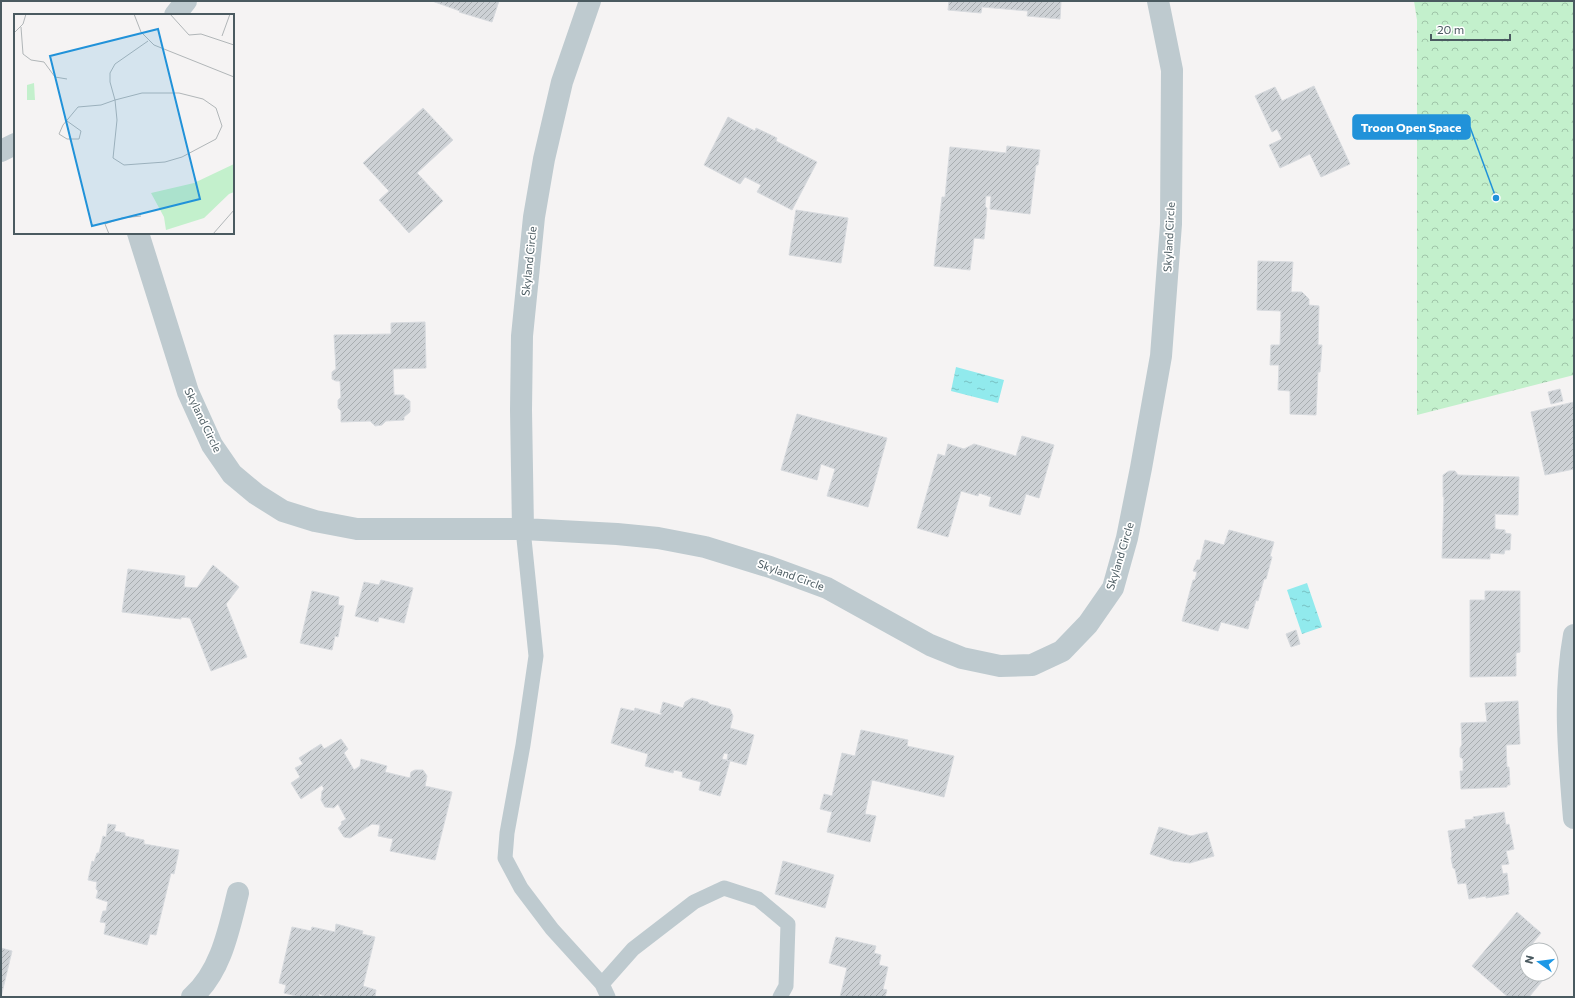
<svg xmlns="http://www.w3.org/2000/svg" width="1575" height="998" viewBox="0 0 1575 998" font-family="Commissioner,sans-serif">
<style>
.forest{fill:url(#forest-crowns)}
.water{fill:url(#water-ripples)}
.building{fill:url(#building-hatch);stroke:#d7dade}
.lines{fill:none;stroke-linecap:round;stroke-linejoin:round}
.service{stroke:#becacf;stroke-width:15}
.minor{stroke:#becacf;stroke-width:22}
.tertiary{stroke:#becacf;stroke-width:22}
.labels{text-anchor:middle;stroke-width:3.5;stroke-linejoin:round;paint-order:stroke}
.street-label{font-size:11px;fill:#4a5a60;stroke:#fff}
.inset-road{fill:none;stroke:#b1b6b8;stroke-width:1}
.view{fill:#2192d9;fill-opacity:0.15;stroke:#2192d9;stroke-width:2}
.inset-edge{fill:none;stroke:#4a5a60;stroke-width:2}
.leader{fill:none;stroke:#2192d9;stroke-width:1.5}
.callout-dot{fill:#2192d9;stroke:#fff;stroke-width:1.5}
.callout{fill:#2192d9;stroke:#2192d9;stroke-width:1.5}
.callout-label{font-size:12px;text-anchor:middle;font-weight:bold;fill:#fff}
</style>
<defs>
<pattern id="forest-crowns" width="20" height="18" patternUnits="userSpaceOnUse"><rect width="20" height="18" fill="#c3f0cc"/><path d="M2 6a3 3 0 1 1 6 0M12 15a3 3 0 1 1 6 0" fill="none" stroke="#a0c5a9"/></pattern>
<pattern id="water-ripples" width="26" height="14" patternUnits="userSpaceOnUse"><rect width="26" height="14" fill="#91eaed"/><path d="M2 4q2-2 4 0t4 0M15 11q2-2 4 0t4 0" fill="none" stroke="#78c1c3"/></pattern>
<pattern id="building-hatch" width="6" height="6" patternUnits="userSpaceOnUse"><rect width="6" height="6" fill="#cdd1d5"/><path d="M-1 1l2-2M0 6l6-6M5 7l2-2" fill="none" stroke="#a8adb0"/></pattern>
</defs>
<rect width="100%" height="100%" fill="#f5f3f3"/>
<path class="forest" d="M1414 1H1574V375L1417 415V20Z"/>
<path class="water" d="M956 367 1004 380 998 403 951 391Z
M1307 583 1322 627 1302 634 1287 590Z"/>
<path class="building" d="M432 1H499L492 22 459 12 460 11Z
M949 1H1061L1060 19 1027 16 1028 11 982 7 981 13 948 10Z
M1314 86 1350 164 1321 177 1310 154 1280 168 1269 145 1282 139 1277 129 1272 132 1255 96 1275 87 1282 101Z
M423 108 453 140 417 173 443 201 409 233 379 200 389 191 363 163Z
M728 117 755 131 756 128 777 138 776 141 817 162 792 210 757 192 761 185 745 177 740 184 704 165Z
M1007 146 1040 150 1038 165H1036L1030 214 990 209 991 196H986L985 206 987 208 984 239 974 238 970 270 934 266 942 197H945L950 147 1006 153Z
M796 210 848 218 841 263 789 255Z
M1258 261 1293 262 1291 292H1302L1309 299V305L1319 306 1318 345H1322L1320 372H1318L1316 415 1290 414V391L1278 390 1279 365H1270L1271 345H1280L1281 311 1257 310Z
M425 322 426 368 393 369 394 395H404V397L410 401V412L404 417V420L386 421 382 425 375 426 370 421 341 422V411L338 408V400L341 397 340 381H336L332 379V372L336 369 334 335 391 334V323Z
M1560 389 1563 401 1551 404 1548 392Z
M1574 402V469L1545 475 1531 412Z
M797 414 887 438 868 507 827 496 835 469 821 464 817 480 781 470Z
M1022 436 1054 445 1039 498 1026 494 1020 515 989 506 991 497 979 493 978 496 961 491 948 537 917 528 938 454 945 456 948 444 964 449 974 444 1016 456Z
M1449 471H1455L1458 475 1519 477 1518 515 1495 514V529L1505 530V533L1511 534 1510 550H1505L1504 554 1490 553V559L1442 558 1444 497H1443V475Z
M1229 530 1274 542 1270 556 1272 557 1266 579H1264L1258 601 1256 600 1248 629 1221 622 1218 631 1182 621 1193 580H1195L1197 572 1193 571 1197 560H1200L1205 540 1224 545Z
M213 565 239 587 226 604 247 657 211 671 190 618 181 617V619L122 612 128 569 185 576 184 587 197 588Z
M381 580 413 588 404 623 379 617 378 622 355 616 364 582 379 585Z
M312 591 339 597 338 605 344 606 338 637 335 636 332 650 300 643Z
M1485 591H1520V652L1516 653V676L1470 677V600H1485Z
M1296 630 1300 644 1291 647 1286 634Z
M692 698 708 702 709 704 730 709 733 716 730 728 754 735 746 765 727 760 728 754 724 753 722 759 730 761 720 796 699 790 701 782 682 777 683 772 674 770 673 773 645 766 648 754 611 743 621 708 634 711 635 708 661 715 662 713H660L663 702 683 708 685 702Z
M1518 701 1520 744 1506 745 1507 767H1509L1510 785H1507V787L1461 789 1460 771H1463V759L1460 757V748L1462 745 1461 723 1487 722 1485 703Z
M861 730 908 740 907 746 954 756 944 797 872 780 865 814 876 816 870 842 827 832 832 812 820 809 824 794 832 796 842 753 855 756Z
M341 739 348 749 344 753 354 770 360 766 361 759 387 766 385 772 410 778 411 772 415 770H423L427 776 425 786 452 792 435 860 390 851 393 839 378 836 380 825 372 824 350 838 344 837 338 828 342 824 341 822 346 819 338 804 334 808 325 807 321 800 322 791 324 789 322 785 301 799 291 783 300 777 295 768 303 764 299 758 321 744 324 749Z
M1504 812 1506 825 1509 824 1514 849 1506 851 1509 864 1501 865 1503 874 1507 873 1509 890H1508L1509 894 1486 898V896L1469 899 1466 883 1458 884 1455 869 1453 868 1451 858 1452 855 1448 831 1466 828 1465 820 1474 819 1473 817Z
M108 824 116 825 114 831 125 833V836L144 840V844L179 850 174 874 171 873 156 935 150 934 147 945 104 934 106 923 100 922 103 911H106L108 902 96 898 98 891 96 889 97 882 88 880 92 861 94 862 97 853H99L103 836 106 837Z
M1159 827 1191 836 1207 832 1214 856 1190 863 1173 861 1150 854Z
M783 861 834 875 825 908 775 894Z
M1517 912 1541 933 1528 949 1529 950H1527V974H1548L1529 997H1508L1472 966Z
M336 924 363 931 362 934 375 937 363 986 376 990 375 997H327L319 994V997H300L284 993 286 985 279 983 292 927 311 931 312 927 335 932Z
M836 937 876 946 874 953 881 955 879 965 888 967 883 989 887 990 885 997H840L847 968 829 963Z
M1 948 12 951 1 997Z
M1551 960 1556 965 1551 971Z"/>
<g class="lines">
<path class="service" d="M523 529 536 656 523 745 507 833 505 858 521 888 552 929 602 984 608 997
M602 984 633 949 694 902 724 888 758 899 788 924 786 986 780 997"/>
<path class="minor" d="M138 233 188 392 212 445 232 474 256 494 283 511 315 521 357 529H523L617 534 658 538 705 547 770 567 827 588 930 645 962 658 1000 666 1032 665 1062 651 1088 624 1113 588 1127 538 1141 468 1161 356 1171 224 1172 70 1158 1
M523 529 521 410 522 336 534 217 544 159 562 82 590 1
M1574 635C1563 695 1569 758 1574 818
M192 997C221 972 229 929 238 893"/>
<path class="tertiary" d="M175 15 186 1
M1 151 15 144"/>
</g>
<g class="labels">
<g class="street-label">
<text transform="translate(1169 237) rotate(-87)" y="4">Skyland Circle</text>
<text transform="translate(529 261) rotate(-84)" y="4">Skyland Circle</text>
<text transform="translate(203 420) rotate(64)" y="4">Skyland Circle</text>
<text transform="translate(1120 556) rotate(-73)" y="4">Skyland Circle</text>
<text transform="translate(791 575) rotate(20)" y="4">Skyland Circle</text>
</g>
</g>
<g transform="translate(14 14)">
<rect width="220" height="220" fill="#f5f3f3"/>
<path d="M220 150V178L215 180 190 204 152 216 150 203 137 179 180 169Z" fill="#c3f0cc"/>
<path d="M20 69 21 86H13V71Z" fill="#c3f0cc"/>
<path class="inset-road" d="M120 0 127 18 140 31 220 63M156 0 175 21 187 20 220 31M7 13 9 40 17 46 30 48 41 63 53 65M0 19 9 10 12 0M208 22 216 0M53 107 67 117 65 125H53L45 120 49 111 64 93 87 91 101 86 128 79H165L189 85 202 94 208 112 202 125 168 143 151 148 110 151 99 144 103 106 101 86 96 68V59L101 50 134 27M95 220 91 210 108 204 127 202M199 220 220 196"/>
<path class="view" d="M144 15 186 185 78 212 36 42Z"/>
<rect width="220" height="220" class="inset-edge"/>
</g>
<path class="leader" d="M1496 198L1470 127"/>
<circle class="callout-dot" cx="1496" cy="198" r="4"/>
<rect class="callout" x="1353" y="115" width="117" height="24" rx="4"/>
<g class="callout-label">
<text x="1411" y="132">Troon Open Space</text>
</g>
<rect width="1575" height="998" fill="none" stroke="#4a5a60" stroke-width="4"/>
<g transform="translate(1539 962) rotate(284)"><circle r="19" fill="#ffffff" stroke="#b7bdbf"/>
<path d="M0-3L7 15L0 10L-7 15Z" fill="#1c98e6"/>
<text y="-6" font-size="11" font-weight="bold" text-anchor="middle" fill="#4a5a60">N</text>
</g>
<path d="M1431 34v6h79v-6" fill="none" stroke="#4a5a60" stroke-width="2"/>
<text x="1437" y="34" font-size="12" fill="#4a5a60" stroke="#ffffff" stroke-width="3" paint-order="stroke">20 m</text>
</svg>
